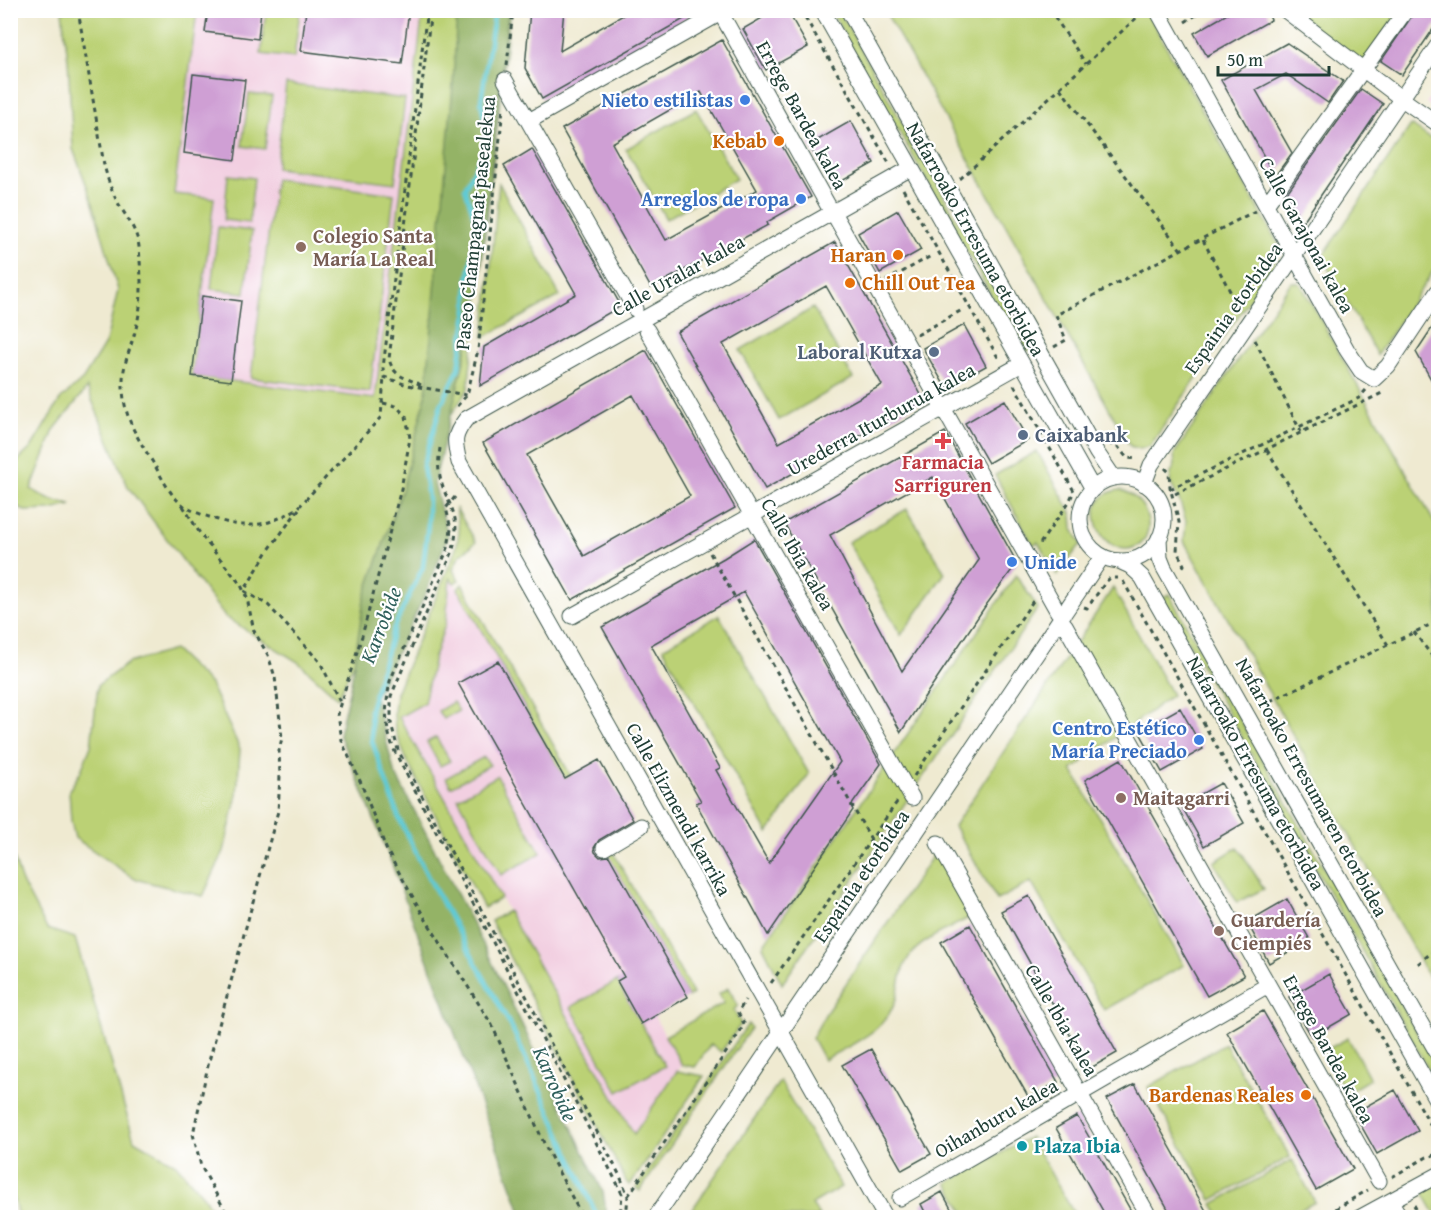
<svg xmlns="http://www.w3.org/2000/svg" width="1449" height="1228" viewBox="0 0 1449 1228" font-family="'Gentium Book Plus',serif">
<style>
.built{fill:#f2cfe1}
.green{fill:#bbd175;stroke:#6d8754;stroke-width:1.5}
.forest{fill:#94b366;stroke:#5a784d;stroke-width:1.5}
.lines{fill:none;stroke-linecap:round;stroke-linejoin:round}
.stream{stroke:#5ecad5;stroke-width:4.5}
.building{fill:#cf9fd4;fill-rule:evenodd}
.minor-casing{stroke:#3e574c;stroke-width:17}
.path{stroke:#3e574c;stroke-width:3;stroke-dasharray:4.5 4.5;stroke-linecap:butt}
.minor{stroke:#fff;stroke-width:15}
.shop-dot{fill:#3f7fe0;stroke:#fff;stroke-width:2}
.food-dot{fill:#e8710a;stroke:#fff;stroke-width:2}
.education-dot{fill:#8d6e63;stroke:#fff;stroke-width:2}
.service-dot{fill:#5c6f8a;stroke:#fff;stroke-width:2}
.health-dot{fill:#e0444e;stroke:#fff;stroke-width:2}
.culture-dot{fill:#0f9aa8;stroke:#fff;stroke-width:2}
.labels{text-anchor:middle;stroke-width:4.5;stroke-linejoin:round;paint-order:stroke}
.shop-label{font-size:20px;font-weight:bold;fill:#366cbe;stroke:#fff;text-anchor:end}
.street-label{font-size:20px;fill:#1f3d34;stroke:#fff}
.food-label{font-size:20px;font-weight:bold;fill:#c56008;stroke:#fff;text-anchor:end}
.education-label{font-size:20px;font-weight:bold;fill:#785e54;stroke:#fff;text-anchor:start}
.service-label{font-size:20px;font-weight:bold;fill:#4e5e75;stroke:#fff;text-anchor:end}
.health-label{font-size:20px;font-weight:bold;fill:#be3a42;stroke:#fff}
.culture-label{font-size:20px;font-weight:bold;fill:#0d838f;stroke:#fff;text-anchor:start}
.water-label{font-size:21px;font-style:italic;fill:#2f605c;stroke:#fff}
</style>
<rect width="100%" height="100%" fill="#fff"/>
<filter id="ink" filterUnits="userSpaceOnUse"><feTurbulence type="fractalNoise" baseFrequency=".0167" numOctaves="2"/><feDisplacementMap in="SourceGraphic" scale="12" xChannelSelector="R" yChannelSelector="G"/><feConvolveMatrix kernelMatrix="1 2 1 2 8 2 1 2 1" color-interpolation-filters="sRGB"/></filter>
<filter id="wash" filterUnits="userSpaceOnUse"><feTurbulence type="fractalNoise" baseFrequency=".008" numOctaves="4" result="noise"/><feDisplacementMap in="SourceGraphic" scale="24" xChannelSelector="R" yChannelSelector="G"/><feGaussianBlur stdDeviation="1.35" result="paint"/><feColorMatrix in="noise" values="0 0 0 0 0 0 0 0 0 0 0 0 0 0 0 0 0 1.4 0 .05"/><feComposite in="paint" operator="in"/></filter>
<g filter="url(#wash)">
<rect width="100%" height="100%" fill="#efead1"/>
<path class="built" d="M197 11H423L376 399 192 376 214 198 174 194Z
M1438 86V111L1426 103Z
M451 577 565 779 599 760 634 823 601 842 688 997 654 1016 682 1065 634 1135 399 717 424 703 434 657 446 622Z"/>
<path class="green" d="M62 11H197L174 194 214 198 192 376 375 399 423 11H510L468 389 449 418 401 556 338 698 298 662 225 617 128 487 87 388 54 430 31 489 48 499 71 505 51 510 25 511 11 503V467L31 448 60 400 83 379 106 342 118 290 92 200 73 149 68 60Z
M266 11H300L294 58 261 54Z
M831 11H839L1031 350 1024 353Z
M885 11H1146L1280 247 1274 264 1150 446 1140 449 1130 446Z
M1289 11H1406L1364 70Z
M286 84 405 99 395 183 276 168Z
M249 94 272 96 265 149 242 146Z
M696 109 736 179 666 219 626 149Z
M1411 125 1438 144V264L1377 355 1322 257Z
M228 175 254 178 249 223 224 220Z
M275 179 394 194 370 392 251 378Z
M499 183 560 296 484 337Z
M218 227 252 231 245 293 211 289Z
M1291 282 1300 283 1438 529V993L1184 541 1186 521 1180 502 1170 482 1171 473 1175 465 1174 454Z
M813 308 853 378 779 420 740 350Z
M1037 451 1072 514 1073 529 1081 544 1057 575 1038 542 1033 545 995 475Z
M1121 490C1144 498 1157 524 1141 544 1103 568 1071 495 1121 490Z
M456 508 476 542 459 556 453 570 459 580 454 583 450 578 446 622 434 657 424 703 399 717 501 898 484 908 407 761 395 730 394 712 396 693 456 549 459 532Z
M907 509 945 573 901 635 848 542Z
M1016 575 1038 608 782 984 763 946Z
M462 584 571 776 565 779 458 589Z
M1113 588 1172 695 1072 770 1184 965 1104 1010 1031 882 997 900 954 826Z
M1169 594 1438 1070V1086L1163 597Z
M719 615 809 774 768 833 663 648Z
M174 650 210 684 240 749 237 794 224 851 203 896 135 879 75 838 71 821 69 790 80 773 91 746 98 685 128 663Z
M453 702 459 711 443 719 438 711Z
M436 737 450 761 440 766 427 742Z
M484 757 490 765 451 787 446 778Z
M497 776 541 853 501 875 458 798Z
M1238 847 1264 889 1237 902 1214 862Z
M11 849 21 880 47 929 75 938 134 1140 176 1164 204 1197 216 1217H18L10 1182Z
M936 851 972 916C953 927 929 936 913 952 900 966 901 982 896 999 886 1032 851 1044 824 1060L812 1038 826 1013Z
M613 852 693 994 688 997 608 855Z
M508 911 634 1134 677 1071 704 1076 630 1185 627 1183 491 921Z
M617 981 665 1066 618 1092 571 1007Z
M728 988 738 1005 734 1010 741 1024 721 1052 711 1044 695 1067 682 1065 665 1036 724 1003 719 994Z
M748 1024 751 1028 640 1191 636 1188Z
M1348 1038 1370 1079 1346 1093 1324 1051Z
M1225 1044 1290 1157 1212 1200 1148 1087Z
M780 1081 841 1187 812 1204 820 1217H687Z
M1030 1137 1076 1217H967L947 1183Z
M1292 1160 1315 1202 1287 1217H1221L1213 1204Z
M1438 1181V1217H1437L1422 1191Z"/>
<path class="forest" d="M457 11H508L476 312 434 483 448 536 426 593 375 697 394 771 487 952 603 1192 607 1217H523L387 851 339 734 351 683 364 599 402 490 426 395 453 85Z"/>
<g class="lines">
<path class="stream" d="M495 10 481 101 488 142 465 188 477 226 468 281 467 310 459 368 441 405 423 466 428 497V524L423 567 394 627 381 671 370 710 372 741 399 818 427 875 512 1028 598 1218"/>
</g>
<g id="blocks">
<path class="building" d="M208 10H261L258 39 205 32Z
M306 10H409L402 64 301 51Z
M530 10H564L560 51 632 10H700L542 99 525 68Z
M776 10H787L808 47 766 70 743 29Z
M1234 10H1266L1271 20 1207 56 1194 33Z
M1416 10H1438V22L1402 75 1381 61Z
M722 40 811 197 767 222 768 225 651 288 562 129ZM701 92 757 190 666 240 612 143Z
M1287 43 1343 81 1328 103 1286 74 1256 90 1292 153 1275 176 1221 80Z
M193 74 245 80 235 160 184 153Z
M1361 89 1383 104 1302 223 1286 194Z
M851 121 874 163 833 186 809 145Z
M532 149 621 306 480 386 484 347 576 294 504 166Z
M898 210 921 250 880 273 858 233Z
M835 242 924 400 765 489 677 332ZM826 286 882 385 779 443 723 344Z
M202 296 241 301 231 381 192 376Z
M1438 319V392L1416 352Z
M964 325 986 366 946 388 923 348Z
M646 350 735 508 572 600 483 443ZM633 395 690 496 584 556 527 455Z
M1005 400 1028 440 988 463 965 423Z
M945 432 1017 563 984 608 901 732 784 523ZM933 477 979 560 902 671 830 535Z
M754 539 881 764 851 806 853 810 768 935 696 803 701 801 602 627 724 558ZM744 592 840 762 769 863 716 770 720 768 651 645Z
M498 661 565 779 599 760 633 820 599 840 594 848 595 852 600 857 609 856 688 997 641 1024 617 981 624 977 458 683Z
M1180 708 1203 749 1162 772 1139 731Z
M1121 759 1244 976 1207 996 1085 780Z
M1221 783 1244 823 1204 846 1181 805Z
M1029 896 1117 1053 1089 1069 1001 911Z
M1287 899 1310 940 1269 963 1247 922Z
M970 925 1058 1082 1029 1098 941 942Z
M1329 974 1352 1014 1312 1037 1289 997Z
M1263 1011 1353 1169 1316 1190 1227 1032Z
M871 1049 931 1154 902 1170 842 1065Z
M1135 1084 1210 1218H1173L1107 1099Z
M1395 1090 1418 1131 1377 1154 1354 1113Z
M1077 1116 1135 1218H1107L1056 1128Z
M942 1192 956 1218H928L921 1204Z"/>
</g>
</g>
<g filter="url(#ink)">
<use href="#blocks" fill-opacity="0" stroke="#3e574c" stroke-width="1.5"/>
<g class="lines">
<defs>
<path id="minor" d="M719 10 830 209
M822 10 1093 489
M848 10 1097 453 1114 478
M1157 10 1347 350 1361 371 1374 379 1388 366 1438 291
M1285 10 1402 99 1438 124
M505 80 635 309
M529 121 726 10
M1266 205 1406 10
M835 216 1058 612
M647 330 912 798
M1080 519a42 42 0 1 1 84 0a42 42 0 1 1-84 0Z
M1144 484 1151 465 1438 45
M1159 538 1160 558 1164 568 1438 1054
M1119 561 1130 566 1142 577 1438 1103
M572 616 1022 364
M1065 625 1379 1181
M938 843 1150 1218
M604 848 641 826
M900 1198 1268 985
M1394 1207 1401 1218
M655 1218 1102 557
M886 1218 459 462C454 441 453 436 466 419L911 168
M1359 1218 1438 1175"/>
</defs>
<use href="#minor" class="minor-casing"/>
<path class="path" d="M78 10 104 165C107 176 110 188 116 199 124 215 137 228 139 247 141 273 143 299 137 324 133 343 123 362 123 381 122 414 135 434 152 461 161 475 169 495 183 505 191 511 203 515 212 518 245 530 268 527 298 508L381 417 384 377
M427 10 383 368 384 377 407 385 467 395
M801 10 890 165
M1050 10 1086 64
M1185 22 1204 10
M507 65 513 10
M1060 88 1181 250
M960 179 1143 12
M903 189 1000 361
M1203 240 1240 310
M886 281 931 256
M917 335 962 310
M1255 340 1301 432
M1054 347 1066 340 1056 315 1255 211
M421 385C406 377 394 378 389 359L431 10
M1014 385 1074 491 1069 502 1041 542 1040 548
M383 403 396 406 406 416 410 438 401 489 362 636 337 714 341 740 361 783 387 851 423 915 492 1025 547 1150 583 1218
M457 406 467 395 478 350 503 108
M1110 445 1115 443 1127 458 1138 459
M440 448C439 456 438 464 439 472 445 507 464 510 452 553L391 696V723L398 750 620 1176 628 1196 626 1218
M1267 450 1388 645
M1165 468 1169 472 1170 487 1179 522 1177 551 1184 565 1181 569
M1170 489 1359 398 1366 390
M1175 494 1382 393
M455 497 446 508 451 529 448 548 390 681C385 709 384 726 395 752L619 1187 622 1194 620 1218
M183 506 201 535 241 585 247 598 254 631 268 655 275 677 282 738 279 751 280 776 278 811 209 1061 193 1134 201 1166 229 1218
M299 509 268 551 244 591 268 605 320 662 340 702
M710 553 877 850
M1123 581 1438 1138
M1084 607 1087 608 1105 583 1110 578H1118
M1414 632 1438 664
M1270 701 1438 621
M914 776 1035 598
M1418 964 1438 947
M771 983 897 802
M1392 1177 1427 1157 1438 1154
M628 1196 740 1032 744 1023 738 1013 745 1000
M1414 1205 1421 1218
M1320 1218 1368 1190"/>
<use href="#minor" class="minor"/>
</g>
</g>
<g class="shop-dot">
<circle cx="745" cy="100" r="6"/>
<circle cx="801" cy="199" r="6"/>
<circle cx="1012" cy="562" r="6"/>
<circle cx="1199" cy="740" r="6"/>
</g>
<g class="food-dot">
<circle cx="779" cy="141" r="6"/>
<circle cx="898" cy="255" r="6"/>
<circle cx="850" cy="283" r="6"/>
<circle cx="1306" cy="1095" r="6"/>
</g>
<g class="education-dot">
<circle cx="301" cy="247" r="6"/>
<circle cx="1121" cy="798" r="6"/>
<circle cx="1219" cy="931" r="6"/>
</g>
<g class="service-dot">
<circle cx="934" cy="352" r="6"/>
<circle cx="1023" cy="435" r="6"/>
</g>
<path class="health-dot" d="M940 432h6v6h6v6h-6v6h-6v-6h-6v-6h6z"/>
<circle class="culture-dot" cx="1022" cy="1146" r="6"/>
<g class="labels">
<g class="shop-label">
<text x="733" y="107">Nieto estilistas</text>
<text x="789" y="206">Arreglos de ropa</text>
<text x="1024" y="569" text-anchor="start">Unide</text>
<text x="1187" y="735">Centro Estético<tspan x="1187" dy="23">María Preciado</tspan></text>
</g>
<g class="street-label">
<text transform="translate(802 115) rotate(61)" y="7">Errege Bardea kalea</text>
<text transform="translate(475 223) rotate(-84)" y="7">Paseo Champagnat pasealekua</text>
<text transform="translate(1307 235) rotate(61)" y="7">Calle Garajonai kalea</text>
<text transform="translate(976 239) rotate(61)" y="7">Nafarroako Erresuma etorbidea</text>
<text transform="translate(678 275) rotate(-29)" y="7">Calle Uralar kalea</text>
<text transform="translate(1233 308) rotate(-55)" y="7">Espainia etorbidea</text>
<text transform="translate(881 419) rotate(-29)" y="7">Urederra Iturburua kalea</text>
<text transform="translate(798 554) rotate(60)" y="7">Calle Ibia kalea</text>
<text transform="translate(1256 773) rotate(61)" y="7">Nafarroako Erresuma etorbidea</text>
<text transform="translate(1312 787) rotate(61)" y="7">Nafarroako Erresumaren etorbidea</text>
<text transform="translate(679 809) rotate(61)" y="7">Calle Elizmendi karrika</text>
<text transform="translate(861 876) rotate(-56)" y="7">Espainia etorbidea</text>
<text transform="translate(1062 1020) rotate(60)" y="7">Calle Ibia kalea</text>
<text transform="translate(1329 1049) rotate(61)" y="7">Errege Bardea kalea</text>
<text transform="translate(996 1118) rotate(-30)" y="7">Oihanburu kalea</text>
</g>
<g class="food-label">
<text x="767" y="148">Kebab</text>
<text x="886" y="262">Haran</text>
<text x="862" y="290" text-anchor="start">Chill Out Tea</text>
<text x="1294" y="1102">Bardenas Reales</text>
</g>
<g class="education-label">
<text x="313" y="243">Colegio Santa<tspan x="313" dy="23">María La Real</tspan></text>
<text x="1133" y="805">Maitagarri</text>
<text x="1231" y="927">Guardería<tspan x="1231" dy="23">Ciempiés</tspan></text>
</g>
<g class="service-label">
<text x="922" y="359">Laboral Kutxa</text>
<text x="1035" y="442" text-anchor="start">Caixabank</text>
</g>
<g class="health-label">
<text x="943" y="469">Farmacia<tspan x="943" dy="23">Sarriguren</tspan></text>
</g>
<g class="culture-label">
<text x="1034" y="1153">Plaza Ibia</text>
</g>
<g class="water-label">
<text transform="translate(381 625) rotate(-69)" y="7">Karrobide</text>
<text transform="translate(555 1084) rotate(66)" y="7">Karrobide</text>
</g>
</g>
<rect width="1449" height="1228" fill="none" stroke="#fff" stroke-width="36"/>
<path d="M1218 66v9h111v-9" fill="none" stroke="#1f3d34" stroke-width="3"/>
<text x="1227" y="66" font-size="18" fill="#1f3d34" stroke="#ffffff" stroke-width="4.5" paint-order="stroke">50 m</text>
</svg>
